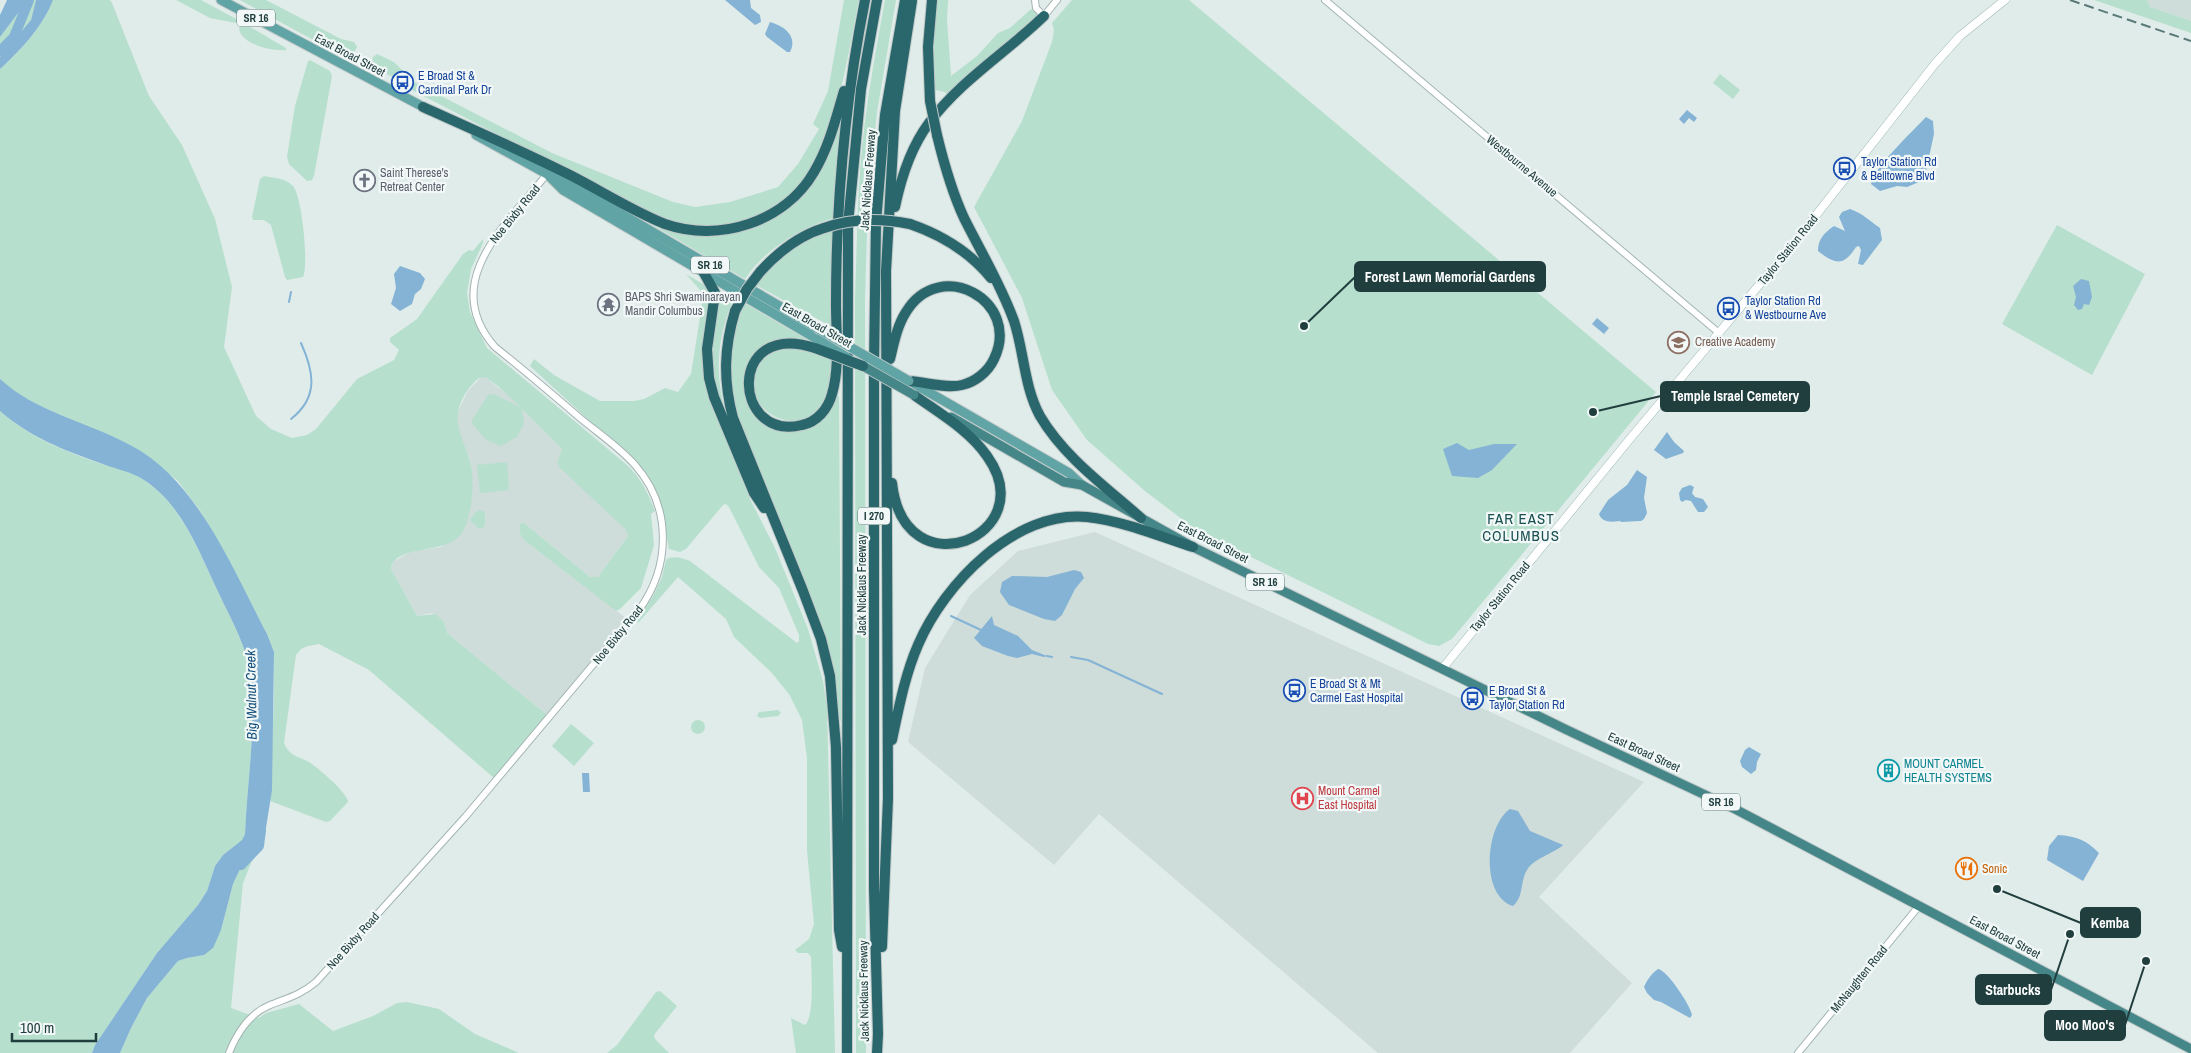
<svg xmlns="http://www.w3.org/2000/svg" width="2191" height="1053" viewBox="0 0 2191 1053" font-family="'Archivo Narrow',sans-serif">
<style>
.built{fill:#cedcda}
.green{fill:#b7dfcd}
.water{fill:#84b3d5}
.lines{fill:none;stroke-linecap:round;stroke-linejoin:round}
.stream{stroke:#84b3d5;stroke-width:2}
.river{stroke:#84b3d5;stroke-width:10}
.tertiary-casing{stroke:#a3b4b3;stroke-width:8}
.secondary-casing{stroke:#9eb9b6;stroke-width:9}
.primary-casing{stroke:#c1c9c9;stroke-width:11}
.trunk-casing{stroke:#c1c9c9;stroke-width:11}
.motorway-casing{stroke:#c1c9c9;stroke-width:12}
.tertiary{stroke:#fff;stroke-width:6}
.secondary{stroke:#fff;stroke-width:8}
.primary{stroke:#61a4a5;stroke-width:9}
.trunk{stroke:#458688;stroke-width:9}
.motorway{stroke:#29676c;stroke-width:10}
.rail{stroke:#5a7979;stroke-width:2;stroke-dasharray:10 5;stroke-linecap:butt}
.primary-bridge-casing{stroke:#c1c9c9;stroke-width:11;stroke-linecap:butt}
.trunk-bridge-casing{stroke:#c1c9c9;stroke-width:11;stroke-linecap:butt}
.motorway-bridge-casing{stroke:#c1c9c9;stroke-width:12;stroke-linecap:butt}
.primary-bridge{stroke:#61a4a5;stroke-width:9}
.trunk-bridge{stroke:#458688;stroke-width:9}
.motorway-bridge{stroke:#29676c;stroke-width:10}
.labels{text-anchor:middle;stroke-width:4.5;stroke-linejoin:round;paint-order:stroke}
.shield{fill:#f1f8f7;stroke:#5f7676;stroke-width:1}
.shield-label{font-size:11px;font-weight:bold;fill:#203e3e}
.street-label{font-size:12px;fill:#203e3e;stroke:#f1f8f7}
.transit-label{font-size:12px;fill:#164399;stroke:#f1f8f7;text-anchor:start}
.worship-label{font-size:12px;fill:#5b616d;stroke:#f1f8f7;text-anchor:start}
.education-label{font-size:12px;fill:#785e54;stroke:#f1f8f7;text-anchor:start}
.culture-label{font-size:12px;fill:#0d838f;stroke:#f1f8f7;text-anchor:start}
.health-label{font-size:12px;fill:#be3a42;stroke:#f1f8f7;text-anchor:start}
.food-label{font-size:12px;fill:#c56008;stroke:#f1f8f7;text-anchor:start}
.water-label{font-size:14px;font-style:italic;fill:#16507d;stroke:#f1f8f7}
.quarter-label{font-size:15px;letter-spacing:1px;fill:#1a5051;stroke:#f1f8f7}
.leader{fill:none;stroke:#203e3e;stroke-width:2}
.callout-dot{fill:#203e3e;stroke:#f1f8f7;stroke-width:2}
.callout{fill:#203e3e;stroke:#203e3e;stroke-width:2}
.callout-label{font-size:14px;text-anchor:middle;font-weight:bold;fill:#fff}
</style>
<rect width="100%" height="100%" fill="#e0ecea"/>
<path class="built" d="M2147 0H2191V21L2150 7Z
M481 377H485L507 394 562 449 557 463 626 530 628 536 598 577H590L524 523 520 534 524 540 627 619 547 715 447 633 444 622 432 613 417 616 391 569 393 562 403 556 410 552 441 547 463 530 472 497V476L470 460 458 430 456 415 468 391Z
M1095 532 1644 782 1539 897 1632 983 1570 1053H1378L1099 814 1054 865 908 742 925 668 970 595 1018 551Z"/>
<path class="green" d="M28 0H36L31 20 0 57V37Z
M53 0H110L112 3 149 96 182 145 215 219 232 287 224 347 256 416 271 429 292 438 307 435 316 429 357 379 394 360 399 350 390 342V338L417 319 463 254 469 250 473 251 483 239V243L471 269 467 293 470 312 487 348 627 465C641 478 648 493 655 511L651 514 654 545 641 588 620 609 616 611 524 540 520 534V524L524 523 590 577H598L628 536 626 530 559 467 557 463 562 449 522 409 524 423 517 437 501 446 485 439 471 422 488 395 494 394 520 407 498 386 485 377C477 377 475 382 470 387 449 415 459 429 469 458 473 470 473 484 472 496 471 507 468 523 462 533 447 556 395 543 391 569L417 616 436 614 444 622 447 633 547 715 494 778 369 670 319 644 308 646 301 649 296 655 284 743C288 755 299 757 309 762 317 767 348 793 348 802L330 821 326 822 270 801 274 698V652L267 634 201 512 177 480 132 446 38 405 11 390 0 379V69C21 50 43 26 53 0Z
M176 0H201L238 20 236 23 210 18Z
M240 0H266L341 39 354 42 357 47 352 56 347 57 339 54Z
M844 0H859C847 57 837 140 799 186 791 196 781 203 770 210 735 231 698 229 660 218L406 87 407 84 376 69 371 64 373 57 377 54 394 62 414 82 552 153 673 202 695 207 730 202 778 187 798 164 819 129 813 124 828 91Z
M885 0H896L877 112 868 202 865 299 866 1053H856L855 297C857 247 857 197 862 148 867 98 876 49 885 0Z
M936 0H948L947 20 951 76 977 56 998 33 1010 28 1031 9 1039 16 947 95 945 92 935 90 932 50Z
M1072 0H1189L1656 392 1452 639 1439 646 1428 644 1196 530 1145 491 1087 440 1052 390 1022 298 974 207 1022 121 1052 42 1054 30 1052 23Z
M2094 0H2147L2150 7 2191 21V33Z
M245 24 286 48V50C273 52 240 44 239 28Z
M310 60 330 71 332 76 314 176 312 180 307 181 289 164 287 157 295 106 308 61Z
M1720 74 1740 90 1733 99 1713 83Z
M839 117H842L833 218C799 229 765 249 745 279L625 209 650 220 720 233 801 195Z
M264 176C274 178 285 178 293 186 302 196 309 266 303 277L287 280 285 277 271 225 264 220H253L252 217 260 179Z
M2057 225 2145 274 2092 375 2002 324Z
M832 230V327L756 285C774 258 802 240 832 230Z
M686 274 708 287 711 291 703 343 738 463 750 499 775 548 808 629 823 681 827 708 835 1053H796L791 1018 805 1025C815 1015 811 973 811 957L808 953H798L795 950 809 939 814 924 807 851V758L802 720 789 694 771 672 734 637 726 619 678 577 638 623 637 620 653 596 662 577 666 560C672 555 682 558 690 561L797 643 799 641V635L779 588 759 567 729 507 726 504 723 505 686 549 680 552 669 549 660 501 643 470 530 366 534 359 554 375 600 401H634L644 399 665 388 678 392 691 374 703 298 700 290Z
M719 291 734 298C717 336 714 374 726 414L714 388 710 350Z
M744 303 806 339C799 341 788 338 779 340 769 342 763 348 757 355 739 377 749 390 756 414L799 429 835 395 837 394 839 397 841 724 836 696 734 409 729 355 738 317Z
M778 347 807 348 831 359C831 372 832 386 827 397 803 448 731 408 760 362 763 356 772 352 778 347Z
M0 411C32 438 57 448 96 462 110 467 127 470 139 477 183 503 200 555 221 598 235 627 250 653 252 687 255 736 247 785 245 834L242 840 223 855 215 866 207 891 198 905 157 953 95 1045 92 1053H0Z
M507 462 509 490 480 493 477 465Z
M480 510 485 512V524L483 528H478L470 520 475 513Z
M778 710 781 713 778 716 760 718 757 716 759 712Z
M691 727a7 7 0 1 1 14 0a7 7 0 1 1-14 0Z
M571 724 594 743 574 766 552 746Z
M258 846 243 883 231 1008 259 1018 266 1013 299 1004 333 1031 373 1016 397 1003 407 1002 439 1009 475 1034 519 1053H120L131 1028 147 998 178 961 187 958 204 955 221 930 233 884 241 867Z
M660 991 677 1006 654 1035 655 1039 669 1053H607L617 1045 656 992Z"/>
<path class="water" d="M7 0H28L0 37V15Z
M36 0H53C43 26 21 50 0 69V57L31 20Z
M725 0H750L751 8 760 15 761 22 755 25Z
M770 22C785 26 798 37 790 52H787L767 37 765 34Z
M1687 110 1697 118 1694 122 1689 118 1684 124 1679 119Z
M1926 117 1933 121 1934 134 1924 180 1907 187 1897 186 1880 191 1871 184C1872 169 1915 129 1926 117Z
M1850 209C1864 214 1868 220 1880 228L1882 240 1863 265 1858 264 1861 250 1859 246 1856 247C1844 266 1836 265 1818 251 1818 239 1824 233 1834 226L1845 231 1839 217 1842 212Z
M400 266 420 273 425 279 421 289 415 294 412 304 400 311 391 304 396 288 394 274Z
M2081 279 2089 281 2092 297 2089 305 2084 304 2082 309 2078 310 2074 305 2076 297 2073 286Z
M1597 318 1609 328 1604 334 1592 324Z
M0 379C37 413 89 422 132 446 198 481 233 570 267 634L274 652 272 790 265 834 258 846 241 867 233 884 221 930 213 948 204 955 187 958 178 961 147 998 131 1028 120 1053H92L95 1045 157 953 198 905 207 891 215 866 223 855 242 840 245 834C247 785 255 736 252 687 250 653 235 627 221 598 200 555 183 502 139 477 128 471 112 468 100 463 63 450 30 437 0 411Z
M1667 432 1674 442 1684 451 1683 453 1666 459 1654 450Z
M1457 443 1469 450 1494 444H1517L1492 470 1478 478 1452 476 1443 449Z
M1637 470 1647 477 1644 498 1647 513 1644 519 1641 521 1621 522 1620 521C1611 522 1602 523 1599 514L1608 500 1627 485Z
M1690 485 1694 487 1692 493 1695 497 1703 499 1708 507 1704 512H1698L1691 501 1686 500 1682 502 1680 500 1679 493 1682 488Z
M1074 570 1081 572 1084 578 1075 589 1062 615 1055 621 1044 619 1009 605 1000 592 1002 582 1012 576 1047 577Z
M992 616 994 625 1018 636 1032 650 1047 656 1044 657 1032 654 1017 658 1008 656 982 646 974 638Z
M1749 747 1761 754 1757 762 1756 770 1751 774 1742 767 1740 761 1745 750Z
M582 773H589L590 792H583Z
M1510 809 1518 811 1530 831 1563 845C1553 854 1534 858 1527 870 1520 881 1524 897 1513 906 1480 896 1485 826 1510 809Z
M2058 835C2076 836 2086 840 2099 853L2083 881 2047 860 2049 846Z
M1658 969C1667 970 1691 1006 1692 1015L1690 1018 1661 1002 1654 1000 1647 993 1644 987C1647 980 1652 973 1658 969Z"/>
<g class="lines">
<path class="stream" d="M289 302 291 292
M291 419C319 397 314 372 301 343
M951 616 981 630
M1047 656 1052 657
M1071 657 1088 660 1162 694"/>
<path class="river" d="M0 51 14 37 29 0
M241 865 259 846 261 830"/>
<defs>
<path id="tertiary" d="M1035 0 1036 8 1044 16 1057 0
M1325 0 1719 333
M229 1053C236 1035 249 1014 268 1006 287 998 299 996 316 982L466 816 639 610C671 566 672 507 635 465 619 447 598 433 580 418 552 394 524 370 495 347 438 282 507 224 547 174
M1798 1053 1919 906"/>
<path id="secondary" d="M1442 669 1629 440 1791 247 1934 65 1960 36 2005 0"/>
<path id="primary" d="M221 0 429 110
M476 135 547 174 567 182 817 328
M549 176 563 190 817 339
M911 382 1069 473 1082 485"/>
<path id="trunk" d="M951 417 1064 482 1082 485 1193 547 1567 730 1735 809 2191 1049"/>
<path id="motorway" d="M930 101 928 47 932 0
M423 107C472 129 520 150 568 174 600 190 632 211 665 224 719 243 785 222 814 172 829 147 836 118 844 91
M937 135C944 164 952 192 964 218 981 252 1001 285 1014 321 1024 351 1024 387 1040 416 1064 457 1106 487 1141 518
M895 207C901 178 911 147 929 123 960 81 1007 52 1044 16
M910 224C942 235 969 251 991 278
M760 272C778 252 798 236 824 228
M704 273 715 293 707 349 709 378 714 397 754 493 764 508
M735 311C724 348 723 380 733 418L803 591 821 639 830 676 836 747 839 930 842 947
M815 348C726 319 732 442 802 425 817 422 828 409 832 394 840 367 836 333 836 304 836 202 845 101 865 0
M890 359C894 343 897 326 906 312 940 256 1022 301 994 359 988 372 975 382 962 385 946 389 926 382 909 381
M892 483C904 593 1044 536 987 456 969 430 939 413 914 395
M892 740C899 707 905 675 918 645 944 584 1015 510 1087 517 1123 521 1159 536 1193 547
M882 947 888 798 886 271 895 111 912 1
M847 1053 848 224 861 89 877 0
M877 1053 878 1034 874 889V366L876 222 885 115 905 0"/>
</defs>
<use href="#tertiary" class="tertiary-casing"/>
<use href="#secondary" class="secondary-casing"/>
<use href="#primary" class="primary-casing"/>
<use href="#trunk" class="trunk-casing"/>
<use href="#motorway" class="motorway-casing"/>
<use href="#tertiary" class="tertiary"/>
<use href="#secondary" class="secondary"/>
<use href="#primary" class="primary"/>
<use href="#trunk" class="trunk"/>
<use href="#motorway" class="motorway"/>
<path class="rail" d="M2070 0 2191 41"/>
<defs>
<path id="primary-bridge" d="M817 328 909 381
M817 339 847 357"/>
<path id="trunk-bridge" d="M863 366 914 395"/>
<path id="motorway-bridge" d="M930 101 937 135
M824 228C852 218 880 218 910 224
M735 311 747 289 760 272
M815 348 863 366"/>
</defs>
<use href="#primary-bridge" class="primary-bridge-casing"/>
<use href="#trunk-bridge" class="trunk-bridge-casing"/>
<use href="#motorway-bridge" class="motorway-bridge-casing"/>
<use href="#primary-bridge" class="primary-bridge"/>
<use href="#trunk-bridge" class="trunk-bridge"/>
<use href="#motorway-bridge" class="motorway-bridge"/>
</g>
<defs>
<symbol id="bus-ring" viewBox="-11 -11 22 22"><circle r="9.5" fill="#f1f8f7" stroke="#1a4fb4" stroke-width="1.5"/><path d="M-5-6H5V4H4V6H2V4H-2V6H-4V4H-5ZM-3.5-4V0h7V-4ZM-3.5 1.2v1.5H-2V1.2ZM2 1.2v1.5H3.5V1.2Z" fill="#1a4fb4"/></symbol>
<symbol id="church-ring" viewBox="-11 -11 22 22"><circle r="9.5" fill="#f1f8f7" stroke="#6b7280" stroke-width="1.5"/><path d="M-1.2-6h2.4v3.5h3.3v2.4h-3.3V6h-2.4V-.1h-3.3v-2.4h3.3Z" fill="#6b7280"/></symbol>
<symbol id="temple-ring" viewBox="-11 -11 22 22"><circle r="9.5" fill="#f1f8f7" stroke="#6b7280" stroke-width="1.5"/><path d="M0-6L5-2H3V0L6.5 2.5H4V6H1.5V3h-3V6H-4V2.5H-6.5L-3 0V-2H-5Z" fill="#6b7280"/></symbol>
<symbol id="school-ring" viewBox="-11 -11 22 22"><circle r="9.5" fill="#f1f8f7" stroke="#8d6e63" stroke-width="1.5"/><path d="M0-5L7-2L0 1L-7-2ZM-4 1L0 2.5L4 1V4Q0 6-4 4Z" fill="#8d6e63"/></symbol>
<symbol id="building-ring" viewBox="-11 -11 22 22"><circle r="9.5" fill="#f1f8f7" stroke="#0f9aa8" stroke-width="1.5"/><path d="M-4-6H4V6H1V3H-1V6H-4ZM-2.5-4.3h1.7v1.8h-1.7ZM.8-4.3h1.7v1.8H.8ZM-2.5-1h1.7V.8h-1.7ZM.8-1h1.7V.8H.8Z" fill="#0f9aa8"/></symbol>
<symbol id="hospital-ring" viewBox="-11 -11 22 22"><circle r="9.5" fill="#f1f8f7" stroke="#e0444e" stroke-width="1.5"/><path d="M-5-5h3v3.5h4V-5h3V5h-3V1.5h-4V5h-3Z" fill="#e0444e"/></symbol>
<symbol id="restaurant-ring" viewBox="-11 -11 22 22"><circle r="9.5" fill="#f1f8f7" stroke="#e8710a" stroke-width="1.5"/><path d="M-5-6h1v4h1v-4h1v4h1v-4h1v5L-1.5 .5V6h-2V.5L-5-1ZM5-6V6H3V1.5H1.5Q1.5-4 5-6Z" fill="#e8710a"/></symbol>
</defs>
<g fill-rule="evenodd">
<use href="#bus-ring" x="390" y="70" width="25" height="25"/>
<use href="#bus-ring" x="1832" y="156" width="25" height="25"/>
<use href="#church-ring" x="352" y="168" width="25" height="25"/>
<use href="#temple-ring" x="596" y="292" width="25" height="25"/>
<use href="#bus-ring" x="1716" y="296" width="25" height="25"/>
<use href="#school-ring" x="1666" y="330" width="25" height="25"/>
<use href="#bus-ring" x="1282" y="678" width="25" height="25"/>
<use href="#bus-ring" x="1460" y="686" width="25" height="25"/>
<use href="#building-ring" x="1876" y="758" width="25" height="25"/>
<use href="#hospital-ring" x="1290" y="786" width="25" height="25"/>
<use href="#restaurant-ring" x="1954" y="856" width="25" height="25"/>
</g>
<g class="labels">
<g class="shield">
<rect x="237" y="9.5" width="38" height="17" rx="4"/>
<rect x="691" y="256.5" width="38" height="17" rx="4"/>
<rect x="858" y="507.5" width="32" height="17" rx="4"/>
<rect x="1246" y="573.5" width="38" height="17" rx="4"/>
<rect x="1702" y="793.5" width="38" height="17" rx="4"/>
</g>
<g class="shield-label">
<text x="256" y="22">SR 16</text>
<text x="710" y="269">SR 16</text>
<text x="874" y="520">I 270</text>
<text x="1265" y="586">SR 16</text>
<text x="1721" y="806">SR 16</text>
</g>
<g class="street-label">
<text transform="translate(350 55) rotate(28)" y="4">East Broad Street</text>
<text transform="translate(1522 166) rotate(40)" y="4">Westbourne Avenue</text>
<text transform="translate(868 180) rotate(-86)" y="4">Jack Nicklaus Freeway</text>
<text transform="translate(515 214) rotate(-51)" y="4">Noe Bixby Road</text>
<text transform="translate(1788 250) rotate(-51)" y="4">Taylor Station Road</text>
<text transform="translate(817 325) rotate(30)" y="4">East Broad Street</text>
<text transform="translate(1213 542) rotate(27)" y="4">East Broad Street</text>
<text transform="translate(862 585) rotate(-90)" y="4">Jack Nicklaus Freeway</text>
<text transform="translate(1500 597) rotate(-51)" y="4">Taylor Station Road</text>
<text transform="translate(618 635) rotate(-51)" y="4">Noe Bixby Road</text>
<text transform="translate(1644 752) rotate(25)" y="4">East Broad Street</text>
<text transform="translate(2005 937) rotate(28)" y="4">East Broad Street</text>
<text transform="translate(353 941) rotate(-48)" y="4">Noe Bixby Road</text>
<text transform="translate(1859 979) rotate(-51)" y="4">McNaughten Road</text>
<text transform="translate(864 991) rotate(-91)" y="4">Jack Nicklaus Freeway</text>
</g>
<g class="transit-label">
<text x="418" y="80">E Broad St &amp;<tspan x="418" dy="14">Cardinal Park Dr</tspan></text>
<text x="1861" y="166">Taylor Station Rd<tspan x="1861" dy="14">&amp; Belltowne Blvd</tspan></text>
<text x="1745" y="305">Taylor Station Rd<tspan x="1745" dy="14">&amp; Westbourne Ave</tspan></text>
<text x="1310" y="688">E Broad St &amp; Mt<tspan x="1310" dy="14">Carmel East Hospital</tspan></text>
<text x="1489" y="695">E Broad St &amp;<tspan x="1489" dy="14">Taylor Station Rd</tspan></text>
</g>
<g class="worship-label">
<text x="380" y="177">Saint Therese's<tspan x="380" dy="14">Retreat Center</tspan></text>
<text x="625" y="301">BAPS Shri Swaminarayan<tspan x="625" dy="14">Mandir Columbus</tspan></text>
</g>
<g class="education-label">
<text x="1695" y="346">Creative Academy</text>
</g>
<g class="culture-label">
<text x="1904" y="768">MOUNT CARMEL<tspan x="1904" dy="14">HEALTH SYSTEMS</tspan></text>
</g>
<g class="health-label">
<text x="1318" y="795">Mount Carmel<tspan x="1318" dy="14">East Hospital</tspan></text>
</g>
<g class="food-label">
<text x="1982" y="873">Sonic</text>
</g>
<g class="water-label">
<text transform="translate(251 695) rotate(-91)" y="5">Big Walnut Creek</text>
</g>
<g class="quarter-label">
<text x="1521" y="524">FAR EAST<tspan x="1521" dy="17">COLUMBUS</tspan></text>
</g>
</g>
<path class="leader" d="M1304 326L1355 277M1593 412L1661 396M1997 889L2081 923M2070 934L2051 990M2146 961L2125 1025"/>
<g class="callout-dot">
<circle cx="1304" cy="326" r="5"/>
<circle cx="1593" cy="412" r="5"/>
<circle cx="1997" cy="889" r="5"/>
<circle cx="2070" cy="934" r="5"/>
<circle cx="2146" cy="961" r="5"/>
</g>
<g class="callout">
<rect x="1355" y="262" width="190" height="29" rx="5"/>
<rect x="1661" y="382" width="148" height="29" rx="5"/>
<rect x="2081" y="908" width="59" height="29" rx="5"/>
<rect x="1976" y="975" width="75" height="29" rx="5"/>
<rect x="2045" y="1011" width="80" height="29" rx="5"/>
</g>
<g class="callout-label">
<text x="1450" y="282">Forest Lawn Memorial Gardens</text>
<text x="1735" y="401">Temple Israel Cemetery</text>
<text x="2110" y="928">Kemba</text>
<text x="2013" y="995">Starbucks</text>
<text x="2085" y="1030">Moo Moo's</text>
</g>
<path d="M12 1033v8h84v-8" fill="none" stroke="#203e3e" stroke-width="2.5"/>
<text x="20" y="1033" font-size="15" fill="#203e3e" stroke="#f1f8f7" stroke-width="4" paint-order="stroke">100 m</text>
</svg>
